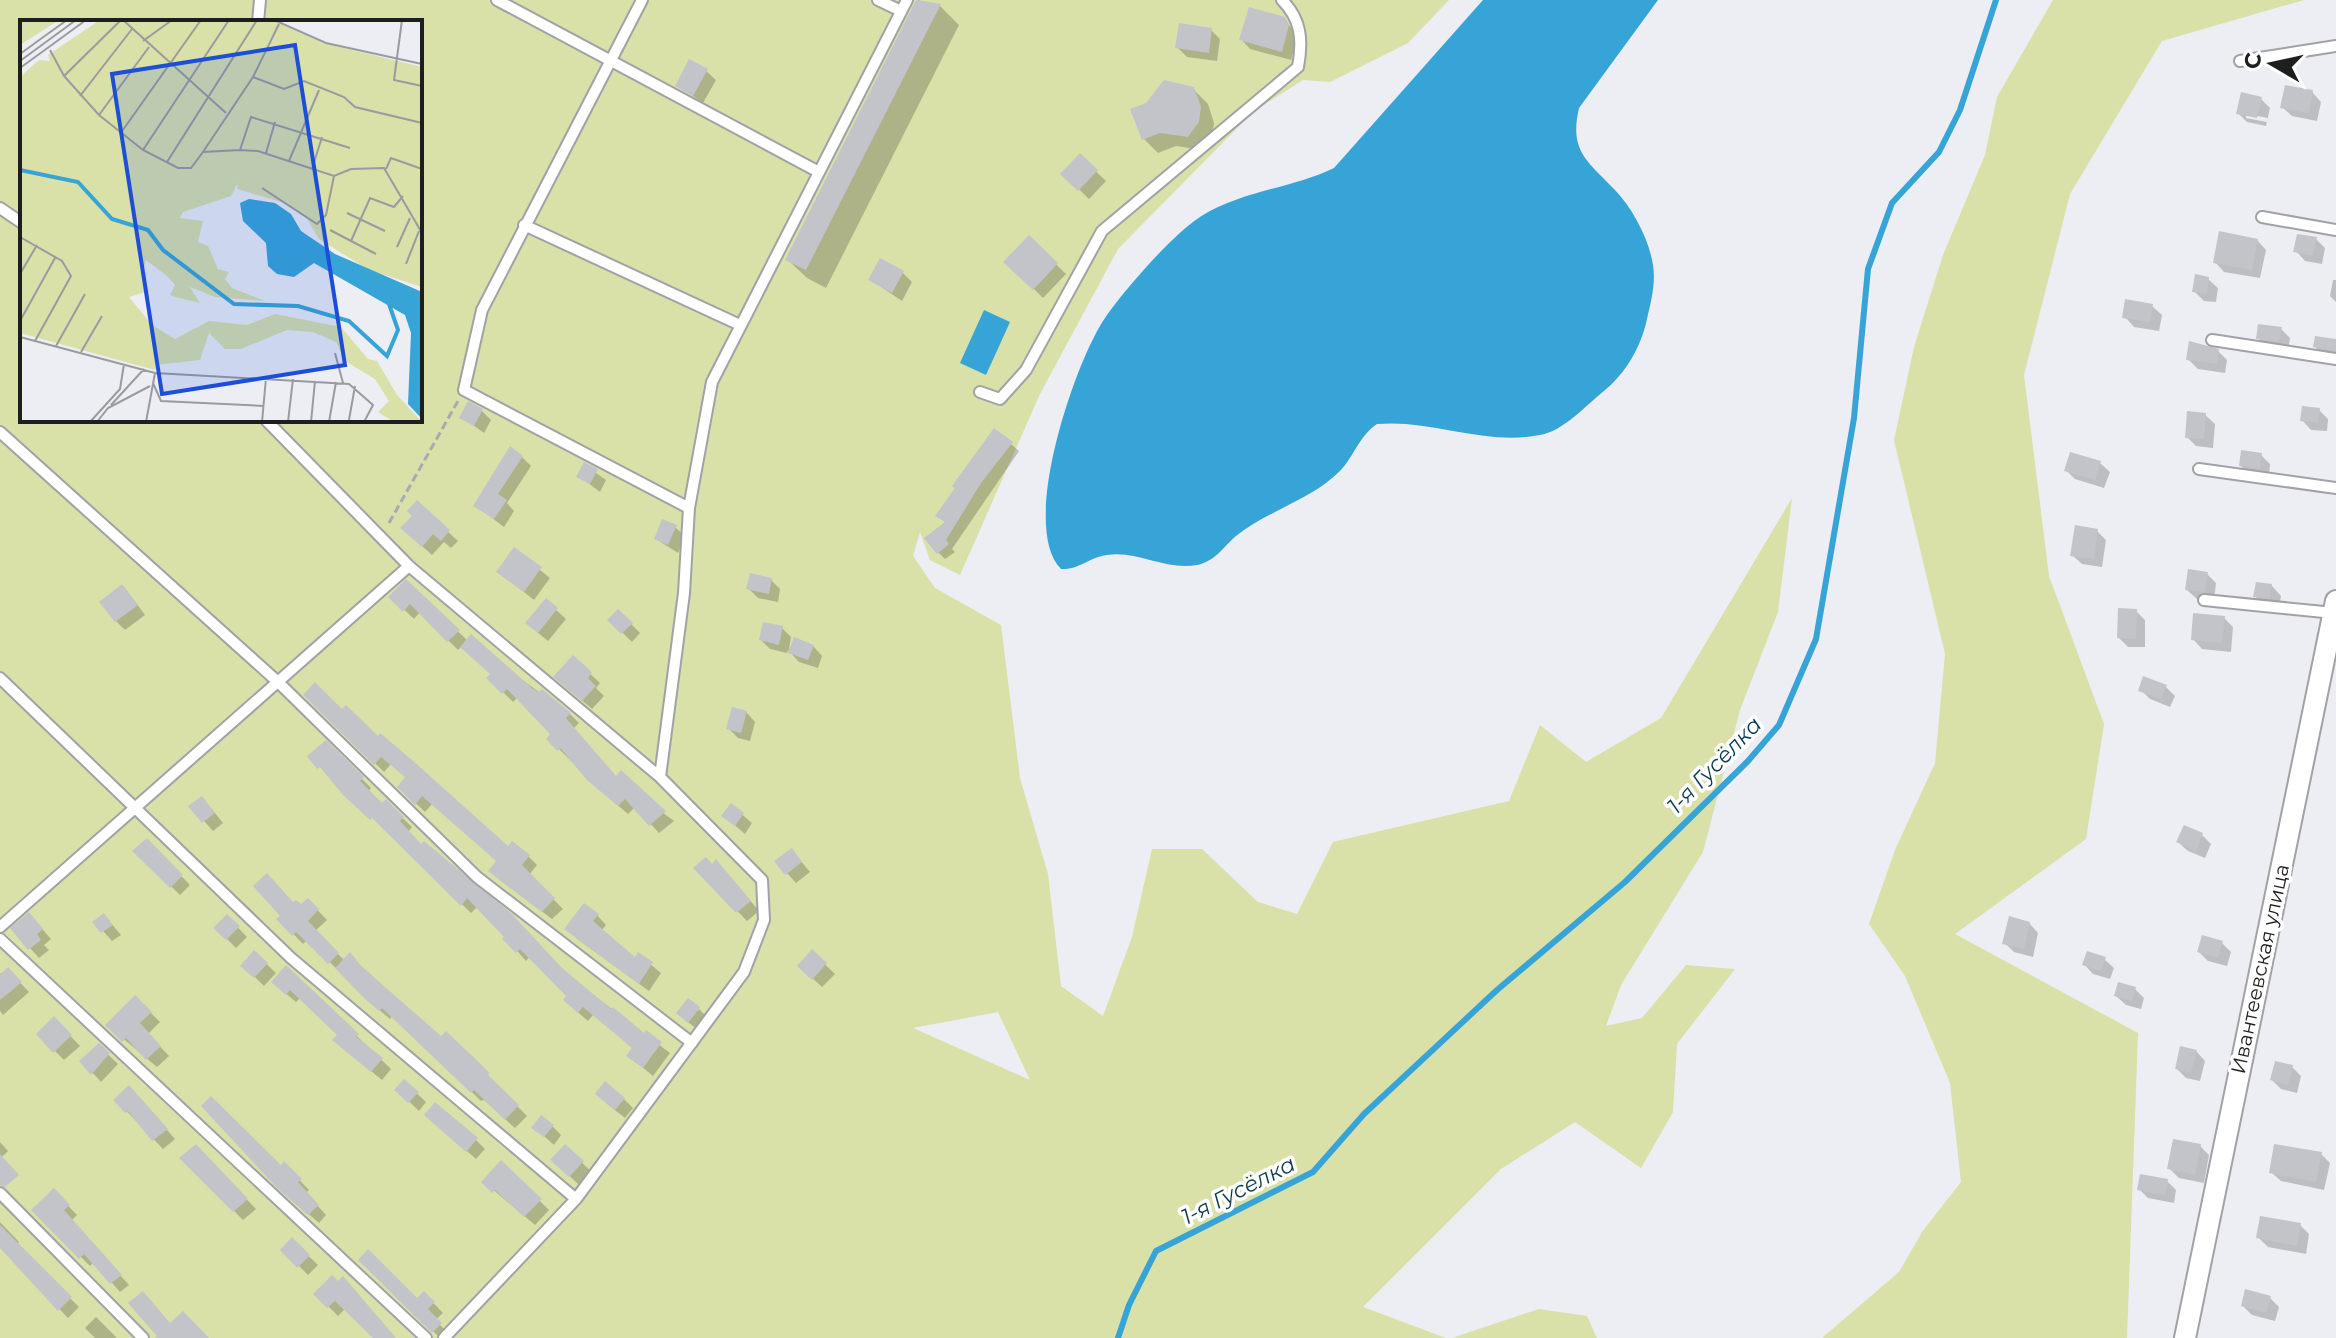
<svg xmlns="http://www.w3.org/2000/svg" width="2336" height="1338" viewBox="0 0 2336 1338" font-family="Montserrat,sans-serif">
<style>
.green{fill:#d9e0a8;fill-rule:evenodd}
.water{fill:#37a4d7}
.shadow{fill:#0003;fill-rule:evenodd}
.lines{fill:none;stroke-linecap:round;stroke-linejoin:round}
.stream{stroke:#37a4d7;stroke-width:6}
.building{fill:#c2c4c9}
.service-casing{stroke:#a0a2a6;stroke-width:14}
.minor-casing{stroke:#a0a2a6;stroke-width:24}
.path{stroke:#a9abaf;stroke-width:3;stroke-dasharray:8 4;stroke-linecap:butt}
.service{stroke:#fff;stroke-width:10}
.minor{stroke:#fff;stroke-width:20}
.labels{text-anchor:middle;stroke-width:7;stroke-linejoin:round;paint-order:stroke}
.street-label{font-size:20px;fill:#1d1e1f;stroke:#fff}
.water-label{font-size:22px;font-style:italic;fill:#0a394e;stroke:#fff}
.inset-river{fill:none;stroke:#37a4d7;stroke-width:4}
.inset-road{fill:none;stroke:#999b9e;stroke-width:2}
.view{fill:#1d4ed8;fill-opacity:0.15;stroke:#1d4ed8;stroke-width:4}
.inset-edge{fill:none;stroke:#1d1e1f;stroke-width:4}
</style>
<rect width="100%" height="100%" fill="#eceef3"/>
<path class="green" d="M0 0H1449L1408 43 1330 82 1303 80 1254 111 1118 249 1040 394 960 575 930 560 920 532 913 556 935 588 1001 625 1020 778 1048 874 1061 986 1103 1016 1132 937 1152 849H1202L1258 902 1297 914 1333 842 1509 801 1540 725 1586 762 1661 718 1792 498 1778 612 1740 710 1703 852 1621 985 1606 1026 1642 1018 1686 965 1735 969 1677 1044 1673 1112 1641 1168 1575 1122 1501 1169 1363 1307 1446 1338H0ZM22 22H420V420H22ZM998 1012 1030 1080 913 1028Z
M2053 0H2304L2162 41 2070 194 2024 375 2049 576 2104 724 2086 839 1955 934 2138 1033 2127 1338H1822L1899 1272 1922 1232 1961 1182 1950 1083 1905 976 1869 924 1895 850 1935 763 1945 654 1894 440 1914 347 1943 255 1985 155 1997 97Z
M1539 1309 1587 1316 1597 1338H1452Z"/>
<path class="water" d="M1483 0H1658L1579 108C1569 151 1587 161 1615 190 1633 209 1649 239 1653 265 1656 283 1651 302 1647 319 1641 347 1626 373 1604 391 1586 405 1564 431 1540 435 1486 446 1431 419 1377 424 1359 436 1355 455 1340 471 1311 500 1267 511 1236 536 1223 547 1216 561 1197 565 1166 571 1137 550 1107 555 1090 557 1079 570 1061 569 1019 527 1074 366 1103 321 1120 295 1163 246 1188 226 1230 191 1286 191 1334 168Z
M984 310 1010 322 986 375 960 363Z"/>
<path class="shadow" d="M918 0 940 6 959 25 826 288 807 278 787 259Z
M1284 19 1298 36 1291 60 1250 49 1241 39Z
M1211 30 1220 39 1217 61 1187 57 1177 47Z
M706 71 716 80 703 103 677 85Z
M1193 89 1208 104 1214 123 1212 136 1202 150 1176 146 1158 153 1144 139Z
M2312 92 2321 102 2317 121 2292 116 2282 107Z
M2261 99 2270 108 2266 126 2247 122 2238 113ZM2246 114 2268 118 2267 122 2246 118Z
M1080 156 1106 181 1089 199 1063 174Z
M1029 238 1066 274 1043 298 1006 261Z
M2316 239 2325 248 2322 264 2305 261 2296 251Z
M2257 240 2266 250 2260 278 2224 272 2215 262Z
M903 273 912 282 902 301 871 280Z
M2208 279 2218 288 2216 302 2204 301 2194 291Z
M2333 280H2336V302L2330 296Z
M2152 306 2162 315 2159 331 2134 327 2125 317Z
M2281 329 2290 338 2288 350 2267 347 2258 338Z
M2336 341V358L2324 356 2315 347Z
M2218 351 2227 360 2225 373 2198 369 2188 359Z
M2319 410 2328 419 2327 431 2311 430 2302 420Z
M482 411 491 420 484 433 462 417Z
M2205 415 2215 424 2213 448 2196 446 2187 437Z
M1011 444 1019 451 952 549 955 552 945 559 938 552 946 523 938 515Z
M2261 455 2270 464 2269 478 2250 475 2241 466Z
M522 457 531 466 507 503 514 511 504 527 475 505Z
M2100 463 2110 472 2104 488 2075 479 2066 470Z
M585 465 606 480 600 492 579 476Z
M417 503 458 541 451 548 444 542 432 555 412 537Z
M675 527 685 536 678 553 656 539Z
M2097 531 2106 540 2102 567 2082 564 2072 555Z
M515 550 550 578 534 600 498 572Z
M2207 574 2216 583 2214 600 2197 599 2187 590Z
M771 580 780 589 778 602 758 598 749 589Z
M406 582 468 641 570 714 579 723 573 729 616 778 674 821 659 833 635 807 628 814 600 790 549 739 553 734 518 697 513 702 489 678 492 675 462 646 458 650 420 612 414 619 391 597Z
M2272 586 2281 596 2279 607 2264 605 2255 596Z
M131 596 145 615 125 630 116 621Z
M546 601 566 619 548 641 537 632Z
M618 611 640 633 632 642 610 620Z
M2136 611 2145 620V647H2128L2119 638Z
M2224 618 2233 627 2231 652 2202 649 2193 639Z
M782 628 791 637 789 649 813 646 822 656 818 668 799 662 788 650 787 653 770 649 761 640Z
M573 658 600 683 596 688 604 696 592 709 565 686Z
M2166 687 2175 696 2170 707 2150 699 2141 690Z
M306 695 343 712 508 849 528 856 537 865 529 875 563 909 552 919 500 880 498 861 432 804 425 812 399 787 407 778 391 764 384 772Z
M746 712 755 722 750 741 738 738 729 729Z
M326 743 371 788 368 792 382 806 386 802 412 827 408 832 421 847 563 972 670 1053 653 1076 629 1056 634 1049 594 1014 588 1021 574 1009 569 996 530 956 526 961 478 906 471 913 310 756Z
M191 806 211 808 223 823 213 831Z
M732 806 752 823 745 834 724 816Z
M2202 835 2211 844 2205 858 2188 851 2178 842Z
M147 841 190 885 180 895 135 851Z
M800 860 810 872 796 883 777 862Z
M712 866 725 871 759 911 747 921 696 868Z
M308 900 327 920 315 931 345 961 359 964 441 1039 446 1034 527 1116 515 1128 484 1100 481 1101 393 1015 390 1019 377 1008 307 940 303 944 279 919 294 904 300 906Z
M104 915 121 935 112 941 95 922Z
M597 915 606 925 601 931 635 960 639 955 661 973 649 991 576 938Z
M227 916 247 937 236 948 216 928Z
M2029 923 2038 933 2033 957 2014 952 2005 943Z
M38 924 51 939 44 945 49 950 39 958 13 929Z
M2222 943 2231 952 2227 966 2208 961 2199 952Z
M812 952 835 974 822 987 809 975Z
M255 953 276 973 264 986 243 965Z
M2104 959 2114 968 2110 979 2093 974 2084 964Z
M286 968 391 1069 382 1080 344 1049 339 1035 301 997 296 1002 283 991Z
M8 970 29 992 3 1015 0 1011V974Z
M2135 989 2144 998 2141 1009 2126 1005 2116 996Z
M135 997 160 1022 148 1034 169 1056 157 1067 107 1025Z
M699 1009 708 1018 698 1030 688 1022Z
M54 1019 80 1046 64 1060 38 1034Z
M99 1046 118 1064 101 1082 82 1061Z
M2196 1051 2205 1061 2200 1081 2186 1078 2177 1069Z
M2292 1067 2301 1076 2297 1093 2281 1089 2272 1080Z
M405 1082 426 1102 419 1111 397 1090Z
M138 1097 175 1139 163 1149 116 1100Z
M624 1099 633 1108 625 1118 606 1103Z
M436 1124 476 1140 485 1149 476 1159Z
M552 1126 561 1135 554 1145 534 1127Z
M0 1142 8 1151 0 1159Z
M2200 1146 2209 1155 2204 1183 2179 1178 2170 1169Z
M196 1147 256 1209 243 1220 182 1159Z
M565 1147 592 1172 579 1185 553 1160Z
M2321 1154 2330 1163 2324 1190 2281 1181 2271 1172Z
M501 1163 549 1210 535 1225 484 1182Z
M284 1164 309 1190 306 1193 326 1215 319 1223 290 1198Z
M2167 1181 2176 1190 2174 1203 2148 1198 2139 1189Z
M54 1191 77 1215 71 1221 129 1285 120 1292 94 1262 90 1266 34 1210Z
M0 1222 19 1242 16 1245 79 1307 68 1318 0 1247Z
M2300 1225 2309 1234 2306 1254 2268 1247 2258 1237Z
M292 1240 318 1265 308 1275 283 1250Z
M360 1260 417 1300 424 1293 443 1313 435 1320 449 1334 440 1338Z
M332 1278 395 1338H376L345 1309 338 1316 316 1294Z
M2270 1298 2279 1307 2275 1321 2252 1315 2243 1306Z
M96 1317 117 1338H95L85 1328Z"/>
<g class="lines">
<path class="stream" d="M1118 1338 1129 1305 1156 1251 1313 1172 1364 1114 1497 990 1625 882 1748 761 1779 725 1816 639 1854 418 1868 269 1892 203 1939 152 1960 110 1996 0"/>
</g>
<path class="building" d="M916 0 941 4 806 270 785 260Z
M1249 7 1285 17 1289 25 1282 52 1239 40Z
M1179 23 1212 28 1209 53 1175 48Z
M689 59 708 69 693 96 675 86Z
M1164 80 1194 87 1201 107 1199 122 1188 137 1160 133 1142 140 1130 109 1146 103Z
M2285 85 2313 90 2309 113 2280 108Z
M2241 92 2262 97 2257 118 2236 114Z
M1080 153 1098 170 1078 191 1060 174Z
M2219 231 2258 239 2252 270 2213 263Z
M2297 234 2317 237 2313 256 2293 252Z
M1029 235 1058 263 1033 290 1003 262Z
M880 258 904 271 892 293 868 280Z
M2195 274 2209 277 2207 294 2192 292Z
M2125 299 2153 304 2150 322 2122 318Z
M2258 324 2282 327 2279 342 2256 339Z
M2315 336 2336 339V351L2313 347Z
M2189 341 2219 349 2217 364 2186 360Z
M468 401 483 409 474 426 459 418Z
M2302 406 2320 408 2318 423 2300 421Z
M2187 411 2206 413 2204 439 2185 438Z
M994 428 1013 442 981 483 946 540 949 544 937 554 924 538 945 522 935 516 955 488 952 486Z
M510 446 523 456 498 494 507 500 494 519 473 506Z
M2241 450 2262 453 2260 469 2239 466Z
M2070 452 2101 461 2095 480 2064 471Z
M584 462 598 469 590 484 576 477Z
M417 500 450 530 441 541 433 534 422 547 400 528 412 516 407 511Z
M662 519 677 525 668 545 654 539Z
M2075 525 2098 529 2094 559 2070 556Z
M514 547 542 567 524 592 496 572Z
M2188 569 2208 572 2205 592 2185 590Z
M750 573 772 578 769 594 746 589Z
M406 579 460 630 447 642 410 604 403 612 388 597Z
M2256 582 2272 584 2270 599 2253 597Z
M122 584 138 605 115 622 99 602Z
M546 598 558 608 538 633 525 623Z
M2118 608 2137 609 2136 639 2117 638Z
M618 609 633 623 621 634 607 620Z
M2193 613 2225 616 2222 643 2191 640Z
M763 622 783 626 779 645 759 640Z
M471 634 532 688 539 692 542 689 571 713 566 718 616 776 621 770 666 811 649 826 625 799 618 806 588 781 560 748 557 751 546 739 550 734 507 689 502 694 486 678 490 674 460 647Z
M794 637 814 645 808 660 788 653Z
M573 655 592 672 588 678 596 686 582 701 553 677Z
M2143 676 2167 685 2161 699 2138 691Z
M315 682 342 709 346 705 378 736 380 733 412 760 508 846 512 841 530 855 522 865 555 898 542 912 488 871 496 861 422 796 415 805 397 787 405 777 381 757 374 765 303 695Z
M732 707 747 711 741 733 726 729Z
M326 740 364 777 360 781 382 803 386 799 404 817 400 821 421 844 424 841 512 914 561 967 611 1009 613 1007 644 1033 646 1030 662 1042 643 1068 626 1056 632 1048 583 1007 578 1013 563 1000 566 996 520 949 516 953 502 939 504 937 467 898 461 906 372 818 370 820 343 795 320 767 317 769 307 756Z
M202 796 215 813 202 823 188 806Z
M731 803 744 813 735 826 721 816Z
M2184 825 2203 833 2196 851 2176 842Z
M147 838 183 875 170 888 132 851Z
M792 848 802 862 785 875 774 861Z
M706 857 712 864 716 859 751 901 736 913 693 868Z
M267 873 293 902 296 900 301 904 308 898 319 909 308 921 339 953 328 964 296 932 292 936 276 919 280 916 253 886Z
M584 903 599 914 593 921 635 957 638 952 653 962 639 984 564 929Z
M29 912 43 929 37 934 41 940 28 950 10 928Z
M104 913 113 925 101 933 92 922Z
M227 914 240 926 226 940 213 928Z
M2009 916 2030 922 2024 949 2002 944Z
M2202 935 2223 941 2218 958 2197 952Z
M812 949 827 963 812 980 797 966Z
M254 950 268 963 254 978 240 966Z
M2087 951 2106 957 2101 971 2082 965Z
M350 952 361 966 441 1036 446 1031 490 1073 488 1075 519 1105 505 1120 474 1090 471 1093 382 1008 379 1011 365 999 335 968Z
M286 965 359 1034 356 1037 383 1058 371 1072 332 1040 337 1035 290 990 286 995 271 982Z
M8 967 22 982 0 1000V975Z
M2118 982 2136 987 2132 1001 2114 996Z
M135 995 152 1012 140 1023 161 1046 146 1060 126 1038 122 1042 105 1025Z
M688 998 700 1007 688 1023 676 1013Z
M54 1016 72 1035 53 1053 36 1034Z
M99 1043 110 1053 91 1075 79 1061Z
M2180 1046 2197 1050 2191 1073 2175 1069Z
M2275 1061 2293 1065 2288 1085 2270 1080Z
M404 1079 419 1092 408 1103 394 1090Z
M605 1081 625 1098 615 1110 595 1094Z
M129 1085 168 1129 152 1141 128 1111 125 1113 113 1100Z
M211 1096 281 1165 284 1161 302 1179 298 1182 319 1205 308 1215 278 1189 201 1106Z
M435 1102 478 1138 466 1152 424 1115Z
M541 1115 554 1125 544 1137 531 1128Z
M2173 1139 2201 1144 2195 1175 2167 1169Z
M196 1144 248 1199 233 1212 179 1158Z
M565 1144 584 1161 569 1177 550 1160Z
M2274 1144 2322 1152 2316 1182 2269 1173Z
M0 1154 19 1175 5 1187 0 1185Z
M501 1160 542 1199 524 1217 495 1190 492 1193 481 1182Z
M2140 1174 2168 1179 2165 1195 2137 1190Z
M54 1188 70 1205 64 1210 122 1275 110 1284 84 1254 79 1259 31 1210Z
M2260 1216 2301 1223 2297 1246 2256 1238Z
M0 1225 72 1297 58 1311 0 1248Z
M292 1237 310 1255 297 1268 280 1250Z
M368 1249 417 1298 424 1291 435 1302 428 1309 442 1323 432 1333 358 1260Z
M332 1275 338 1281 343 1276 396 1338H373L335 1301 327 1308 313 1294Z
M2245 1289 2271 1296 2266 1313 2241 1306Z
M143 1291 170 1323 183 1311 209 1338H155L157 1336 128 1303Z"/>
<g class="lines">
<defs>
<path id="service" d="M497 0 817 171
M642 0 482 310 464 390 689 508
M878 0 901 11
M258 22 260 0
M2240 61 2336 46
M0 208 22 223
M2262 217 2336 230
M524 225 740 325
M2212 340 2336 359
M980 392 1000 399 1026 370 1102 231 1298 67C1303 40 1301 19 1282 0
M266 420 409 566 660 777
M0 432 278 682 477 877 692 1043
M2199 469 2336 488
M2204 600 2334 613
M0 678 291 958 576 1199
M0 927 409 566
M0 939 426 1338
M0 1193 143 1338
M444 1338 576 1199 744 972 764 920 762 880 660 777 684 593 689 508 712 382 907 0"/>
<path id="minor" d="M2185 1338 2336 601"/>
</defs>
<use href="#service" class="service-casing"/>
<use href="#minor" class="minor-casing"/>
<path class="path" d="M389 523 458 401"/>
<use href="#service" class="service"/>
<use href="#minor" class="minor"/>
</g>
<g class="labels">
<g class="street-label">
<text transform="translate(2260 969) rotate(-78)" y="7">Ивантеевская улица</text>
</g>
<g class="water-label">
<text transform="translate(1714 765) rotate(-46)" y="8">1-я Гусёлка</text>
<text transform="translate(1238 1190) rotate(-27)" y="8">1-я Гусёлка</text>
</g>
</g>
<g transform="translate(20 20)">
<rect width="402" height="402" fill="#eceef3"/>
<path d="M0 0H39L0 25ZM80 0H251L303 23 402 47V267L349 250 299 219 287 199 265 183 217 169 218 162 211 176 163 192 160 198 183 201 178 222 188 226 198 249 209 252 205 259 212 268 245 281 195 277 170 267 180 283 159 278 150 275 155 265 147 256 126 240 123 252 129 271 109 277 132 305 155 319 189 301 227 305 255 294 321 307 348 339 357 341 377 375 402 402H374L358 392 369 381 355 359 325 341 316 322 293 312 267 310 221 329H205L189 313 180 340 136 345 135 350 0 313V57L19 40 30 41 28 35Z" fill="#d9e0a8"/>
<path d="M229 179 255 183 271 194 281 211 315 234 402 272V399L388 384 391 313 385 295 294 243 274 257 257 254 248 246 246 223 223 201 220 183Z" fill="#37a4d7"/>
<path class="inset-river" d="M0 150 58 162 92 199 128 210 143 230 214 284 278 286 329 301 367 336 378 310 369 284"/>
<path class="inset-road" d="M103 0 206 93M254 0 306 23 402 44M382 0 374 60 402 66M22 18 47 0M123 21 152 0M30 30 44 56 79 95 123 130 158 148H171L183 132 220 130 238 131 314 156 331 149 364 148 402 213M0 34 22 18M0 41 56 0M0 48 66 0M44 56 101 0M233 57 264 69 284 61 324 77 335 87 402 103M60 76 112 9M79 95 129 27M100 114 181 0M123 130 209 0M220 130 231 97 330 128M183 132 233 57 259 4M246 133 255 102M269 141 299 70M147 142 237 0M292 149 302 117M366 149 371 138 402 149M242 168 297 204 306 195 314 156M327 193 365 211M310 210 356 234M0 217 42 241 51 256 15 321M331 221 350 178 374 187 383 176M377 227 390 198M386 244 399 211M0 254 17 225M0 301 35 238M0 317 135 353 329 364 353 385 344 402M36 326 65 274M61 332 82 296M315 333 323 363M133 363 141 381 244 386M91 385 124 349M329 400 335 366M70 402 100 369 104 344M77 402 88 388 130 366M126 402 135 353M242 402 246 358M268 402 273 359M291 402 295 361M309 402 316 362"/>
<path class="view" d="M275 25 325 345 142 374 92 54Z"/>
<rect width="402" height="402" class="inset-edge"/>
</g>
<g transform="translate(2272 64) rotate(279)" stroke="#ffffff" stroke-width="6" paint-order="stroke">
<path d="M0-6L14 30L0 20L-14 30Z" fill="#1d1e1f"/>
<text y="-12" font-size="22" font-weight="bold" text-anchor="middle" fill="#1d1e1f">С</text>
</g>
</svg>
